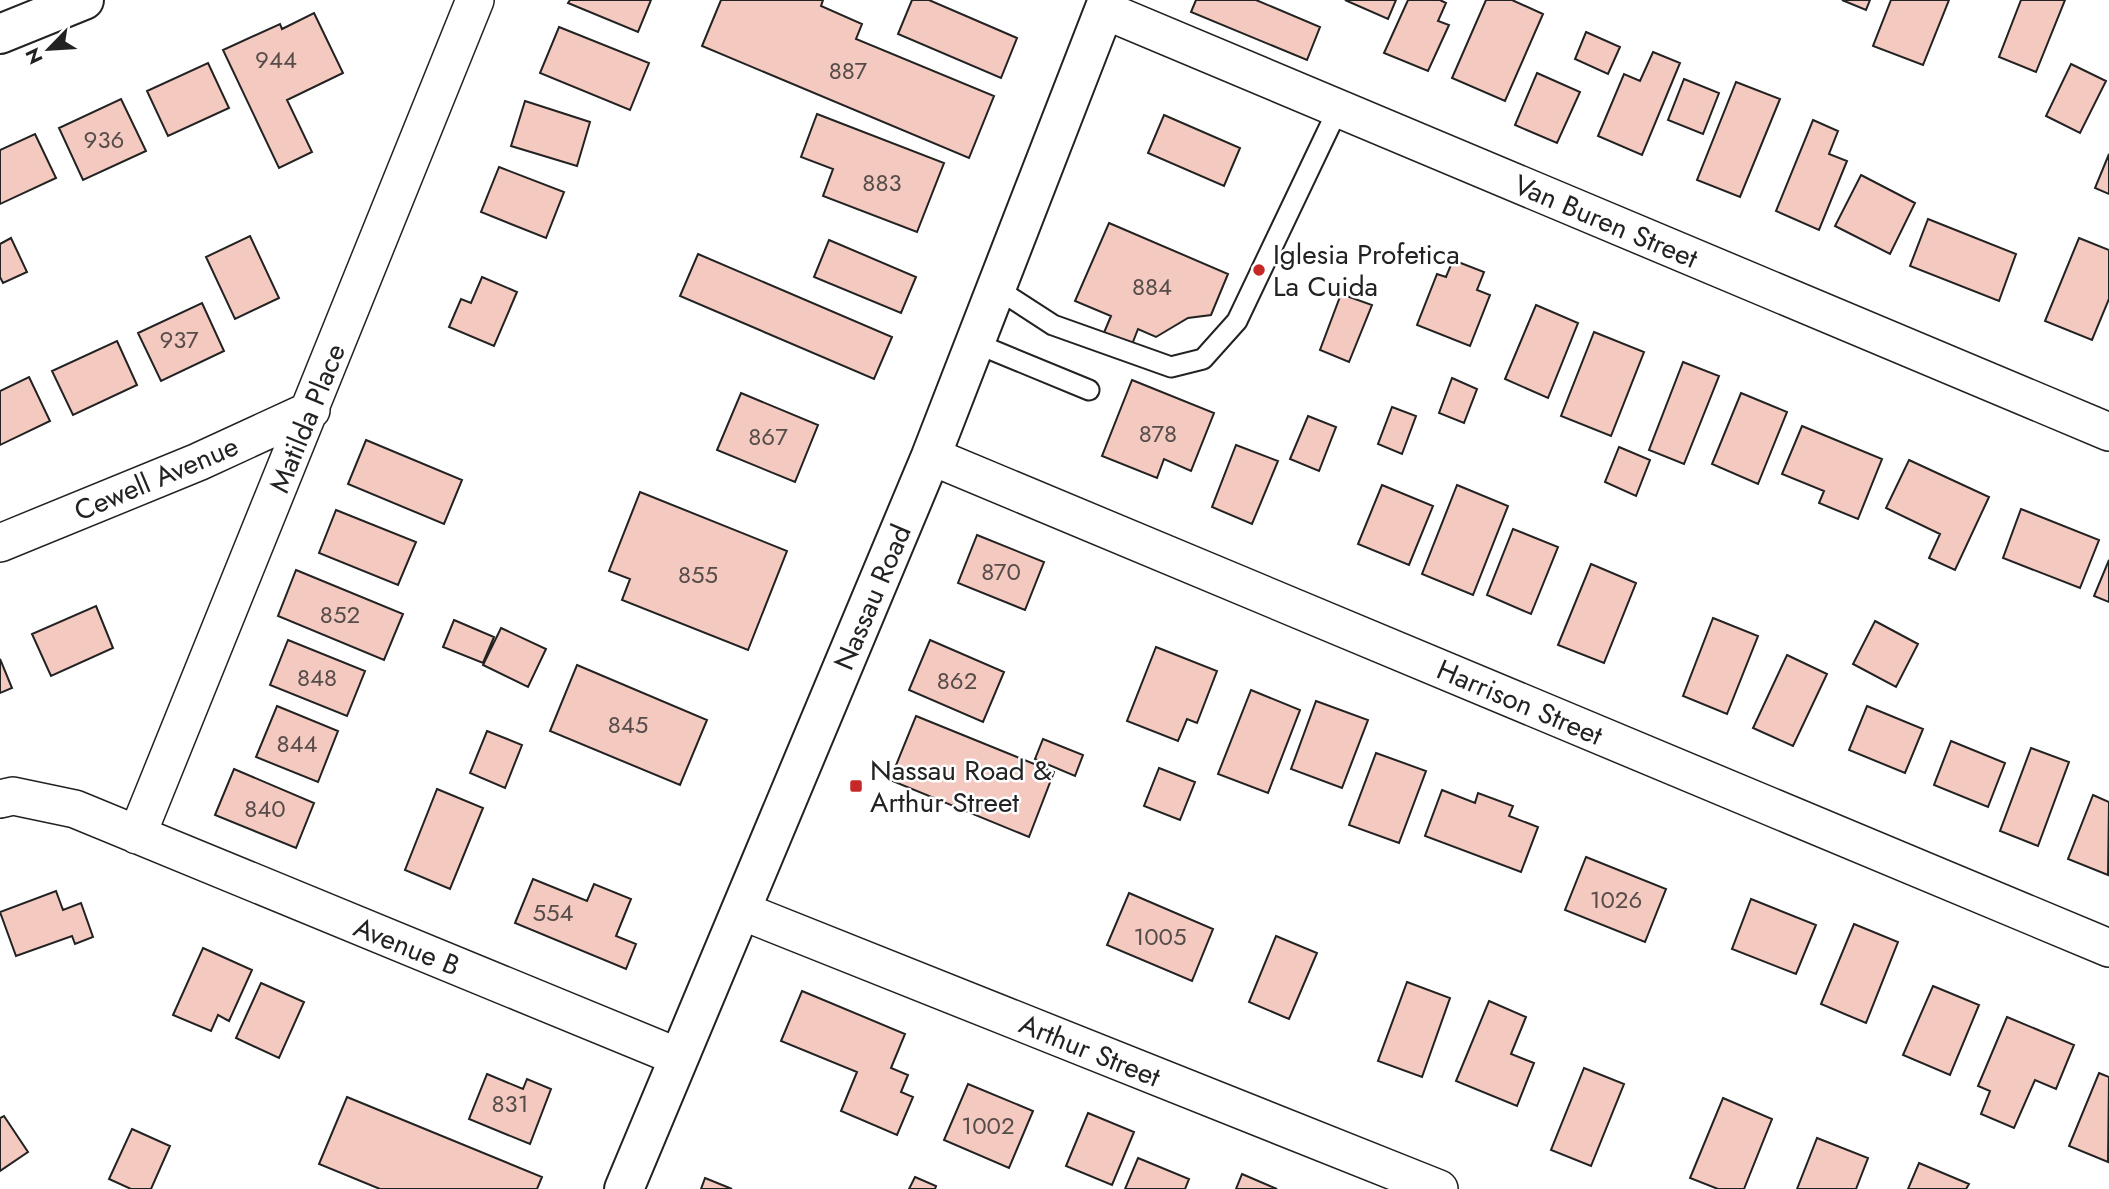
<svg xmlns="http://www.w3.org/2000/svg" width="2109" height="1189" viewBox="0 0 2109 1189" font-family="Jost,sans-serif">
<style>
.building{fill:#f3c9c0;stroke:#222;stroke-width:2}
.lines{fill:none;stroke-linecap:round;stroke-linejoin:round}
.lane-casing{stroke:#222;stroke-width:23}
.street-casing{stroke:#222;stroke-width:40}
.secondary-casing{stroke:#222;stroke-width:42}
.primary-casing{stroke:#222;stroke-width:42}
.lane{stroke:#fff;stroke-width:19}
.street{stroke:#fff;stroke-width:37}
.secondary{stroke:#fff;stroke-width:38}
.primary{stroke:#fff;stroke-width:38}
.poi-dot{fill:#c62828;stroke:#fff;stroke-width:2.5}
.labels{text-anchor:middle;stroke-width:5;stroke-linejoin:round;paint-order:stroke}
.number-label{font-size:24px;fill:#564c4a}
.street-label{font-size:28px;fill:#222;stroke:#fff}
.poi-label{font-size:28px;fill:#222;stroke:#fff;text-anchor:start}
</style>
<rect width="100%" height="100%" fill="#fff"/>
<path class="building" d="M570 0H651L638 32 568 3Z
M721 0H823L821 6 862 24 856 39 994 96 969 158 702 46Z
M912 0H929L1017 38 1001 78 898 34Z
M1196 0H1256L1320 27 1307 60 1191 12Z
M1345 0H1396L1388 19Z
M1408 0H1440L1446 3 1438 21 1449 25 1428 71 1384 53Z
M1486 0H1512L1543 14 1505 101 1452 78Z
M1842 0H1870L1866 10Z
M1891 0H1949L1923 65 1873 46Z
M2021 0H2065L2036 72 1999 57Z
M314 13 343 73 287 100 312 152 279 168 223 50 280 24 282 29Z
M559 27 649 63 630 110 540 73Z
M1586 32 1620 47 1608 74 1575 59Z
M1653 52 1680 63 1642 155 1598 136 1624 74 1640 81Z
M208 63 229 108 168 136 147 91Z
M2071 64 2106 81 2080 133 2046 116Z
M1537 73 1580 92 1557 143 1515 125Z
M1684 79 1719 93 1703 134 1668 120Z
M1736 82 1780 99 1740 197 1697 180Z
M121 99 146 151 83 180 59 128Z
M525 101 590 122 577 166 511 146Z
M817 114 944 163 917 232 823 196 833 169 801 157Z
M1164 115 1240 148 1224 186 1148 153Z
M1813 120 1838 131 1829 154 1847 161 1819 230 1776 211Z
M35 134 56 178 0 204V150Z
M2109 154V194L2095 188Z
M499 167 564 192 546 238 481 212Z
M1861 175 1915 203 1890 254 1835 226Z
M1928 219 2016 254 1999 301 1910 266Z
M1109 223 1228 274 1211 315 1188 318 1156 337 1138 329 1131 347 1103 335 1111 316 1075 301Z
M250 236 279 298 235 319 206 257Z
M11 238 27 272 3 283 0 277V244Z
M2079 238 2109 250V299L2092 340 2045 321Z
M829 240 916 277 901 313 814 277Z
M698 254 892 337 874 379 680 296Z
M1453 260 1484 272 1477 290 1490 295 1470 346 1417 325 1437 274 1446 277Z
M482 277 517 292 494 346 449 327 461 299 471 303Z
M1341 294 1372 305 1349 362 1320 350Z
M202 303 224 351 161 381 138 333Z
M1536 305 1578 323 1548 398 1505 379Z
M1594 332 1644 352 1611 436 1561 416Z
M117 341 137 385 73 415 52 371Z
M1683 362 1719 376 1684 464 1649 450Z
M29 377 50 421 0 445V391Z
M1452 378 1477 389 1464 423 1439 413Z
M1132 380 1214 413 1191 471 1164 459 1157 478 1102 456Z
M741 393 818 425 795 482 717 450Z
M1741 393 1787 412 1758 484 1712 464Z
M1392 407 1416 416 1402 454 1378 444Z
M1308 416 1336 427 1319 471 1290 459Z
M1802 426 1882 459 1858 519 1819 503 1824 491 1782 474Z
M366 440 462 480 444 524 348 484Z
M1236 445 1278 461 1252 524 1212 507Z
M1619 447 1650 460 1636 496 1605 482Z
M1909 460 1989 497 1955 570 1929 558 1940 534 1886 508Z
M1382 485 1433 506 1409 565 1358 544Z
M1457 485 1508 506 1473 595 1422 574Z
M640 492 787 551 748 650 622 600 630 579 609 571Z
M2021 509 2099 540 2080 588 2003 558Z
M336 510 416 542 398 585 319 553Z
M1513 529 1558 547 1531 614 1487 595Z
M977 535 1044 562 1025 610 958 583Z
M2109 560V602L2094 596Z
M1591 564 1636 583 1604 663 1558 645Z
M296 570 403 614 384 660 278 616Z
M96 606 113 648 51 676 32 634Z
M1713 618 1758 636 1727 714 1683 696Z
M454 620 494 637 483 663 443 647Z
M1875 621 1918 644 1896 687 1853 664Z
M501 628 546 649 528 687 483 665Z
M288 640 365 671 347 716 270 685Z
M930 640 1004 672 983 722 909 690Z
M1156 647 1217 671 1197 723 1187 719 1178 741 1127 721Z
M1787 655 1827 674 1793 746 1753 728Z
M0 659 12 688 0 693Z
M577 665 707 720 680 785 550 731Z
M1251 690 1300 710 1268 793 1218 774Z
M1316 701 1368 720 1342 788 1291 769Z
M277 706 338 731 318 782 256 757Z
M1867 706 1923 729 1905 773 1849 750Z
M916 716 1054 772 1029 837 890 780Z
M487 731 522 745 505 788 470 773Z
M1043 739 1083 755 1075 776 1035 759Z
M1951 741 2005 763 1988 807 1934 785Z
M2031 748 2069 762 2038 846 2000 831Z
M1376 753 1426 771 1399 843 1349 825Z
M1159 768 1195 782 1180 820 1144 806Z
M234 769 314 803 296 848 215 815Z
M437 789 483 808 450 889 405 870Z
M1442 790 1475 803 1478 793 1513 806 1509 816 1538 827 1521 872 1425 836Z
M2093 795 2109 802 2108 875 2068 859Z
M1586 857 1666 889 1645 942 1565 910Z
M533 879 587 901 594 884 631 899 616 936 636 944 626 969 515 923Z
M56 891 63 910 81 903 93 937 75 944 72 936 16 956 0 912Z
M1129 893 1213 929 1192 981 1107 945Z
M1751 899 1816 925 1796 974 1732 949Z
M1854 924 1898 942 1866 1023 1821 1004Z
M1276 936 1317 953 1289 1019 1249 1002Z
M203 948 252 970 229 1021 218 1015 211 1031 173 1015Z
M1407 982 1450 998 1422 1077 1378 1061Z
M261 983 304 1002 279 1058 236 1038Z
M1933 986 1979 1005 1950 1075 1903 1055Z
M802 991 905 1034 891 1068 908 1075 901 1092 913 1097 897 1135 841 1111 857 1072 781 1041Z
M1489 1001 1526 1017 1511 1054 1534 1063 1517 1106 1456 1081Z
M2007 1017 2074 1045 2056 1089 2035 1080 2014 1128 1981 1114 1990 1091 1978 1086Z
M1584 1068 1624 1084 1591 1166 1551 1150Z
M2099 1073 2109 1077 2108 1162 2069 1146Z
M487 1074 523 1089 527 1079 551 1089 530 1144 469 1119Z
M968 1084 1033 1111 1009 1168 944 1140Z
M347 1097 542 1177 537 1189H380L319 1164Z
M1723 1098 1772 1119 1744 1189H1718L1690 1178Z
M1088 1113 1134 1132 1112 1185 1066 1166Z
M4 1116 28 1152 0 1171V1118Z
M132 1129 170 1146 151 1189H131L109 1179Z
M1817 1138 1868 1158 1856 1189H1797Z
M1138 1158 1189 1179 1185 1189H1125Z
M1919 1163 1969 1184 1966 1189H1908Z
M1242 1174 1277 1189H1236Z
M915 1177 936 1186 935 1189H909Z
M705 1178 732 1189H701Z"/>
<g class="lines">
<defs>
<path id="lane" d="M996 288 1053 325 1171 367 1203 359 1237 321 1338 109
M975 343 1089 390"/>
<path id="street" d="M1104 10 2109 432
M931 456 2109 948
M0 543 198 462 311 410
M0 799 13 796 75 809 678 1057
M137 835 475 0
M742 911 1439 1189"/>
<path id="secondary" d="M0 34 84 0"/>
<path id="primary" d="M624 1189 931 456 1108 0"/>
</defs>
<use href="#lane" class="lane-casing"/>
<use href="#street" class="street-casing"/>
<use href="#secondary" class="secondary-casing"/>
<use href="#primary" class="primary-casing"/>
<use href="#lane" class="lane"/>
<use href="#street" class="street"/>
<use href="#secondary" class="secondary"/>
<use href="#primary" class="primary"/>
</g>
<g class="poi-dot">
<circle cx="1259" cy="270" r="7"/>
<rect x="849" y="779" width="14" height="14" rx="3.5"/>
</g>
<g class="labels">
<g class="number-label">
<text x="276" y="68">944</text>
<text x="848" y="79">887</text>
<text x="104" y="148">936</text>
<text x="882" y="191">883</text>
<text x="1152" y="295">884</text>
<text x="179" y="348">937</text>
<text x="1158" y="442">878</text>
<text x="768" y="445">867</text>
<text x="1001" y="580">870</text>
<text x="698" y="583">855</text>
<text x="340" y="623">852</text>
<text x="317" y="686">848</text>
<text x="957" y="689">862</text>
<text x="628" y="733">845</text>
<text x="297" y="752">844</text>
<text x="265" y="817">840</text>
<text x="1616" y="908">1026</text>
<text x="553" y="921">554</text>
<text x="1160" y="945">1005</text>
<text x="510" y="1112">831</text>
<text x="988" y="1134">1002</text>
</g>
<g class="street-label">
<text transform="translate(1606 221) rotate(23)" y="10">Van Buren Street</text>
<text transform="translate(307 418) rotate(-68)" y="10">Matilda Place</text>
<text transform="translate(156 478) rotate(-23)" y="10">Cewell Avenue</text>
<text transform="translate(872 597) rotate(-67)" y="10">Nassau Road</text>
<text transform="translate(1520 702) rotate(23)" y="10">Harrison Street</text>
<text transform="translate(407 946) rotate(22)" y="10">Avenue B</text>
<text transform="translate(1090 1050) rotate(22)" y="10">Arthur Street</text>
</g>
<g class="poi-label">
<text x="1273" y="264">Iglesia Profetica<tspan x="1273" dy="32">La Cuida</tspan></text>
<text x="870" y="780">Nassau Road &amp;<tspan x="870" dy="32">Arthur Street</tspan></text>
</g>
</g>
<g transform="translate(49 49) rotate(245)" stroke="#ffffff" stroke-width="5" paint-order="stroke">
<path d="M0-5L12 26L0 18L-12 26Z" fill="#222222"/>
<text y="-10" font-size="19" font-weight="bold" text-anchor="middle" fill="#222222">N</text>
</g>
</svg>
